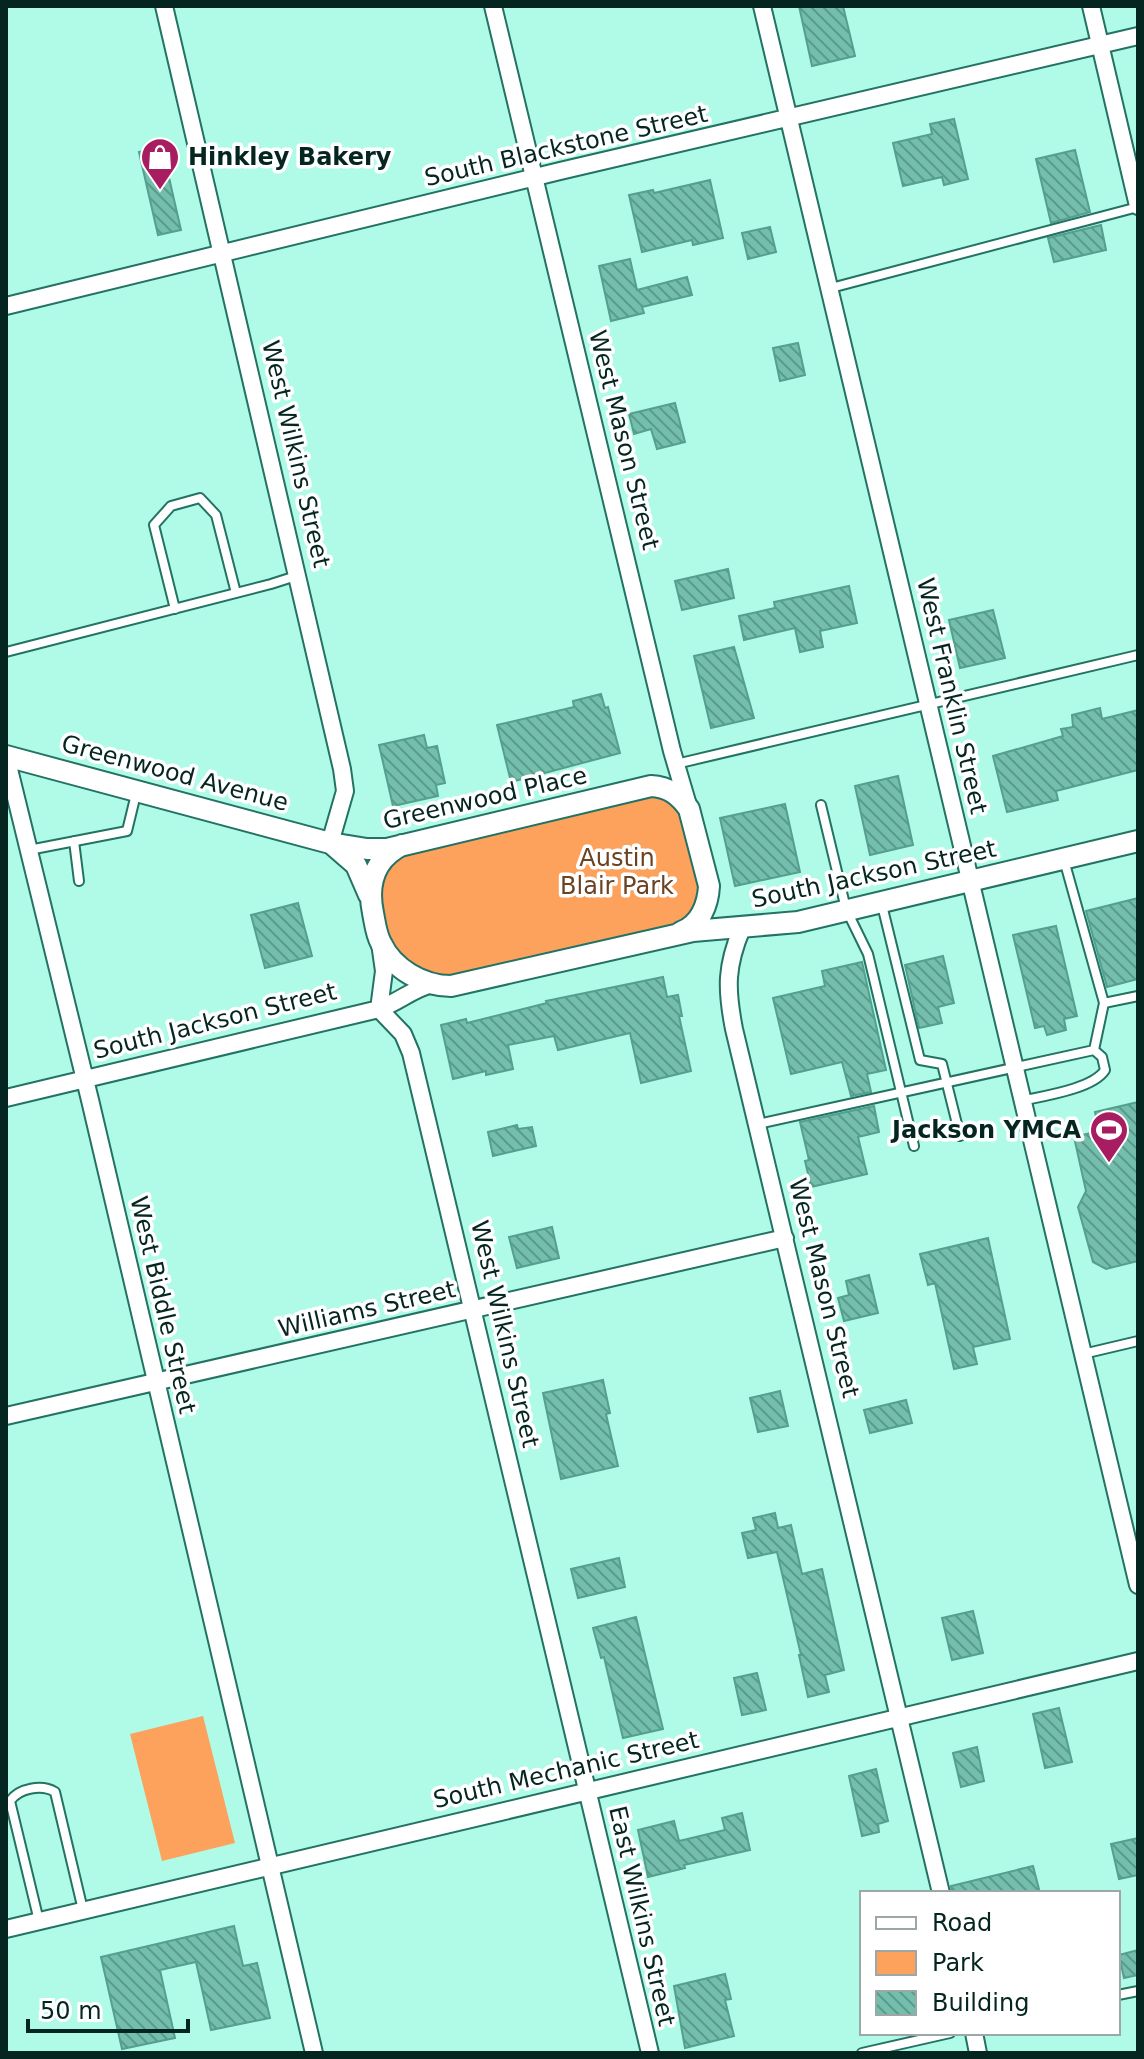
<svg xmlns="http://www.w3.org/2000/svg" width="1144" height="2059" viewBox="0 0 1144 2059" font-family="'DejaVu Sans',sans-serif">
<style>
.park{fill:#fda25c}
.building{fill:url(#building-back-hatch);stroke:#549f8e;stroke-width:2}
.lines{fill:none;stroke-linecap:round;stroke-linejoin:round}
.service-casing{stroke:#237263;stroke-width:12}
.minor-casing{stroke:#237263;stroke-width:20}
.tertiary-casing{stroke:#237263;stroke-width:24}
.service{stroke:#fff;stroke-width:8}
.minor{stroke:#fff;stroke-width:16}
.tertiary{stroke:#fff;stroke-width:20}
.labels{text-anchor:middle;stroke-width:7;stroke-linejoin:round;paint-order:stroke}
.street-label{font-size:24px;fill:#052620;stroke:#fff}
.poi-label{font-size:24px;font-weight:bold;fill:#052620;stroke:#fff;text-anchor:start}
.park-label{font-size:24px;fill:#6b4222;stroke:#fff}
</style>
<defs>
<pattern id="building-back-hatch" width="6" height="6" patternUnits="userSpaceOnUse" patternTransform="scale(2)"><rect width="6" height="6" fill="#73beac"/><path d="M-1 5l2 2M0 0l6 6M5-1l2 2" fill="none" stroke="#5c9a8c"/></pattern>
</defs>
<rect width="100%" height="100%" fill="#affbe8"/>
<path class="park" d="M651 786 675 793 709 886 696 923 463 985 404 970 370 900 380 862Z
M203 1716 235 1843 162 1861 130 1734Z"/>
<path class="building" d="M799 6H843L855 56 812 66Z
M954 119 968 179 944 185 942 177 903 186 893 143 932 134 930 124Z
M162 147 181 230 158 235 139 152Z
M1075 150 1090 212 1051 223 1036 159Z
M710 180 723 238 693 245 692 240 642 252 629 195 653 190 654 193Z
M1101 225 1106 250 1054 262 1048 238Z
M770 227 776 252 748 259 742 233Z
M630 259 637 290 687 277 692 295 642 307 644 313 611 321 599 266Z
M798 343 805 375 780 381 773 348Z
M675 403 685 442 657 449 651 429 634 434 629 414Z
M728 569 734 598 682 610 675 581Z
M849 586 857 623 820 631 823 647 800 652 795 628 744 640 739 616 775 608 774 602Z
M993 610 1005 658 960 668 949 620Z
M734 647 754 718 711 728 694 656Z
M601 694 605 708 608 707 620 753 511 782 497 725 574 707 573 701Z
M1100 708 1102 719 1138 710V770L1056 791 1058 800 1007 812 993 756 1063 736 1061 729 1073 727 1072 715Z
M424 735 427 748 437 746 445 783 436 785 438 796 393 806 379 745Z
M898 776 913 845 870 855 855 786Z
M785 804 800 872 735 886 720 818Z
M1138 898V979L1107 987 1086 911Z
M298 903 312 956 265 968 251 915Z
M1056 926 1077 1016 1064 1019 1066 1030 1047 1035 1044 1026 1035 1028 1013 935Z
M943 956 954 1003 938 1007 942 1023 919 1028 905 965Z
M862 962 886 1070 867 1074 871 1092 851 1096 842 1062 791 1074 773 998 825 986 822 971Z
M663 977 667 997 678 995 682 1016H679L691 1071 641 1083 630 1033 558 1050 554 1036 508 1045 513 1069 486 1075V1071L453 1079 441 1025 466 1019 467 1023 547 1003 546 1001Z
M1138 1102V1261L1106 1269 1093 1262 1078 1207 1086 1191 1074 1137 1099 1131 1095 1112Z
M874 1106 879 1132 858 1137 867 1174 811 1187 805 1161 809 1160 800 1122Z
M517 1125 518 1129 532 1127 536 1146 493 1156 488 1132Z
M552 1227 559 1258 517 1268 509 1237Z
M988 1238 1010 1339 973 1347 977 1364 954 1369 935 1283 928 1285 920 1254Z
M869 1275 878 1313 844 1321 838 1298 849 1295 846 1281Z
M603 1380 610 1413 606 1414 618 1466 561 1479 543 1393Z
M780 1391 788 1426 758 1432 750 1398Z
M906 1400 912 1423 870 1433 864 1410Z
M775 1513 778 1528 791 1525 802 1574 822 1569 844 1670 825 1675 829 1692 808 1697 799 1655H801L777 1552 748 1558 742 1533 756 1530 753 1518Z
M619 1558 625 1587 578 1598 571 1569Z
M973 1611 983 1653 952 1660 942 1618Z
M636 1617 663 1729 623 1738 604 1657 601 1658 593 1628Z
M757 1673 766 1710 742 1715 734 1678Z
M1059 1708 1072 1762 1045 1768 1033 1714Z
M977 1747 984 1781 961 1787 953 1753Z
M876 1769 888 1821 878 1824 879 1832 862 1836 849 1776Z
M742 1813 750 1850 684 1865 685 1868 648 1877 638 1830 674 1821 679 1841 725 1830 722 1818Z
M1138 1838V1875L1119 1879 1111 1844Z
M1033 1866 1040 1893H952L951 1886Z
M234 1926 243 1966 257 1963 270 2018 211 2030 196 1962 160 1970 175 2038 122 2049 101 1957Z
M1138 1950V1975L1124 1978 1119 1955Z
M725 1974 731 1999 725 2000 734 2036 685 2048 674 1986Z"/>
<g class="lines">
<defs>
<path id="service" d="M831 288 1138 207
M175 609 154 525 171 506 200 498 216 515 236 593
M6 652 271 584 296 576
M676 764 1138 655
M821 805 846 909 868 954 914 1146
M74 841 79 881
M29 850 127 831 136 794
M1064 860 1104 1003 1138 996
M881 901 920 1060 942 1064 960 1136
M1094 1050 1104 1003
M1021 1101C1043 1096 1093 1089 1105 1070L1102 1057 1094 1050
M758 1124 1094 1050
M1083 1354 1138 1341
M39 1921 10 1801C19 1788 42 1784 55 1792L83 1910
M1118 1995 1138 1991
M862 2053 950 2033"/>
<path id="minor" d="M164 6 342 769 345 791 330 843
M493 6 672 751 688 805
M762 6 1138 1585
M1091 6 1138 206
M6 306 560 171 1138 36
M6 757 90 1100 314 2053
M742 928C726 966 726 988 734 1029L941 1893
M379 1009 403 1034 411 1053 650 2053
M379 1009 384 971 380 943
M6 1098 379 1009C399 1002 412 989 432 984
M6 1416 785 1238
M6 1929 1138 1661
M974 2033 978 2053"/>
<path id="tertiary" d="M6 756 330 843 367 849H387L651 786C669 787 679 795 689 809L709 886C708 905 700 925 681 932
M333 845 356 865 369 895
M402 845C374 859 367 884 373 913 375 923 376 934 381 943 393 969 423 986 451 986L693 931 798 922 1138 841"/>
</defs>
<use href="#service" class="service-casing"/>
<use href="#minor" class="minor-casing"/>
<use href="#tertiary" class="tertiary-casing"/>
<use href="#service" class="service"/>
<use href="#minor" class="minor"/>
<use href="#tertiary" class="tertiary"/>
</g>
<defs>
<symbol id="shop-pin" viewBox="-11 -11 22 30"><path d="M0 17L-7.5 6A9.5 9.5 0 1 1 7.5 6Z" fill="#a81d61" stroke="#fff"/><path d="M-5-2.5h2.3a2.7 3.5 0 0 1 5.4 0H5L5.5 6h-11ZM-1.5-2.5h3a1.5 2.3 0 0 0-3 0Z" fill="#fff"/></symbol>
<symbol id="stadium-pin" viewBox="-11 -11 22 30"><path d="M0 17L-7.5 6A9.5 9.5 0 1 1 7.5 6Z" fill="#a81d61" stroke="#fff"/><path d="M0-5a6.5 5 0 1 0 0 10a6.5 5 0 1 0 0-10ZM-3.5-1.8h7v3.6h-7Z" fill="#fff"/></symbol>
</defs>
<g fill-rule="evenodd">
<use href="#shop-pin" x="138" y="135" width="44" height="60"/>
<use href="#stadium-pin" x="1087" y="1108" width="44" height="60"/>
</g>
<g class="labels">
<g class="street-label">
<text transform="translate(566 146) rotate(-13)" y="8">South Blackstone Street</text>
<text transform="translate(624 440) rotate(76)" y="8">West Mason Street</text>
<text transform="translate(296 454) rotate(77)" y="8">West Wilkins Street</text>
<text transform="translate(952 696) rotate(77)" y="8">West Franklin Street</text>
<text transform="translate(175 773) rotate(15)" y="8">Greenwood Avenue</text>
<text transform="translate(485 798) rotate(-13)" y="8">Greenwood Place</text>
<text transform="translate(874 874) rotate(-12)" y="8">South Jackson Street</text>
<text transform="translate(215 1021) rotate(-14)" y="8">South Jackson Street</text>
<text transform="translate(824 1288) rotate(76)" y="8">West Mason Street</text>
<text transform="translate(163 1305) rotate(77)" y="8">West Biddle Street</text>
<text transform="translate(367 1309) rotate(-13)" y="8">Williams Street</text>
<text transform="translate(505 1334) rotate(77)" y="8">West Wilkins Street</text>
<text transform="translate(566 1770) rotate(-13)" y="8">South Mechanic Street</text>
<text transform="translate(642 1916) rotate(77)" y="8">East Wilkins Street</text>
</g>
<g class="poi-label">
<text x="188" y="165">Hinkley Bakery</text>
<text x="1081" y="1138" text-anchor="end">Jackson YMCA</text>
</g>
<g class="park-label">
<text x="617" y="866">Austin<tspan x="617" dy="28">Blair Park</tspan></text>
</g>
</g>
<rect width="1144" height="2059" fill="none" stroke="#052620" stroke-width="16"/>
<rect x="860" y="1891" width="260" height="144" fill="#ffffff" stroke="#9ba8a6" stroke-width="2"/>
<rect x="876" y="1917" width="40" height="12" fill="#ffffff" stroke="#9ba8a6" stroke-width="2"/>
<text x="932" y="1931" font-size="24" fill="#052620">Road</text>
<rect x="876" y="1951" width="40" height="24" fill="#fda25c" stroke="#9ba8a6" stroke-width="2"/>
<text x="932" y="1971" font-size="24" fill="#052620">Park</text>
<rect x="876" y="1991" width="40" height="24" fill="url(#building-back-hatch)" stroke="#9ba8a6" stroke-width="2"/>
<text x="932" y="2011" font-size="24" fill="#052620">Building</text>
<path d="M28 2019v12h160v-12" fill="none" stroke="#052620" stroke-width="4"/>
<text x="40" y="2019" font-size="24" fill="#052620" stroke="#ffffff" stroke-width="6" paint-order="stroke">50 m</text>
</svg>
